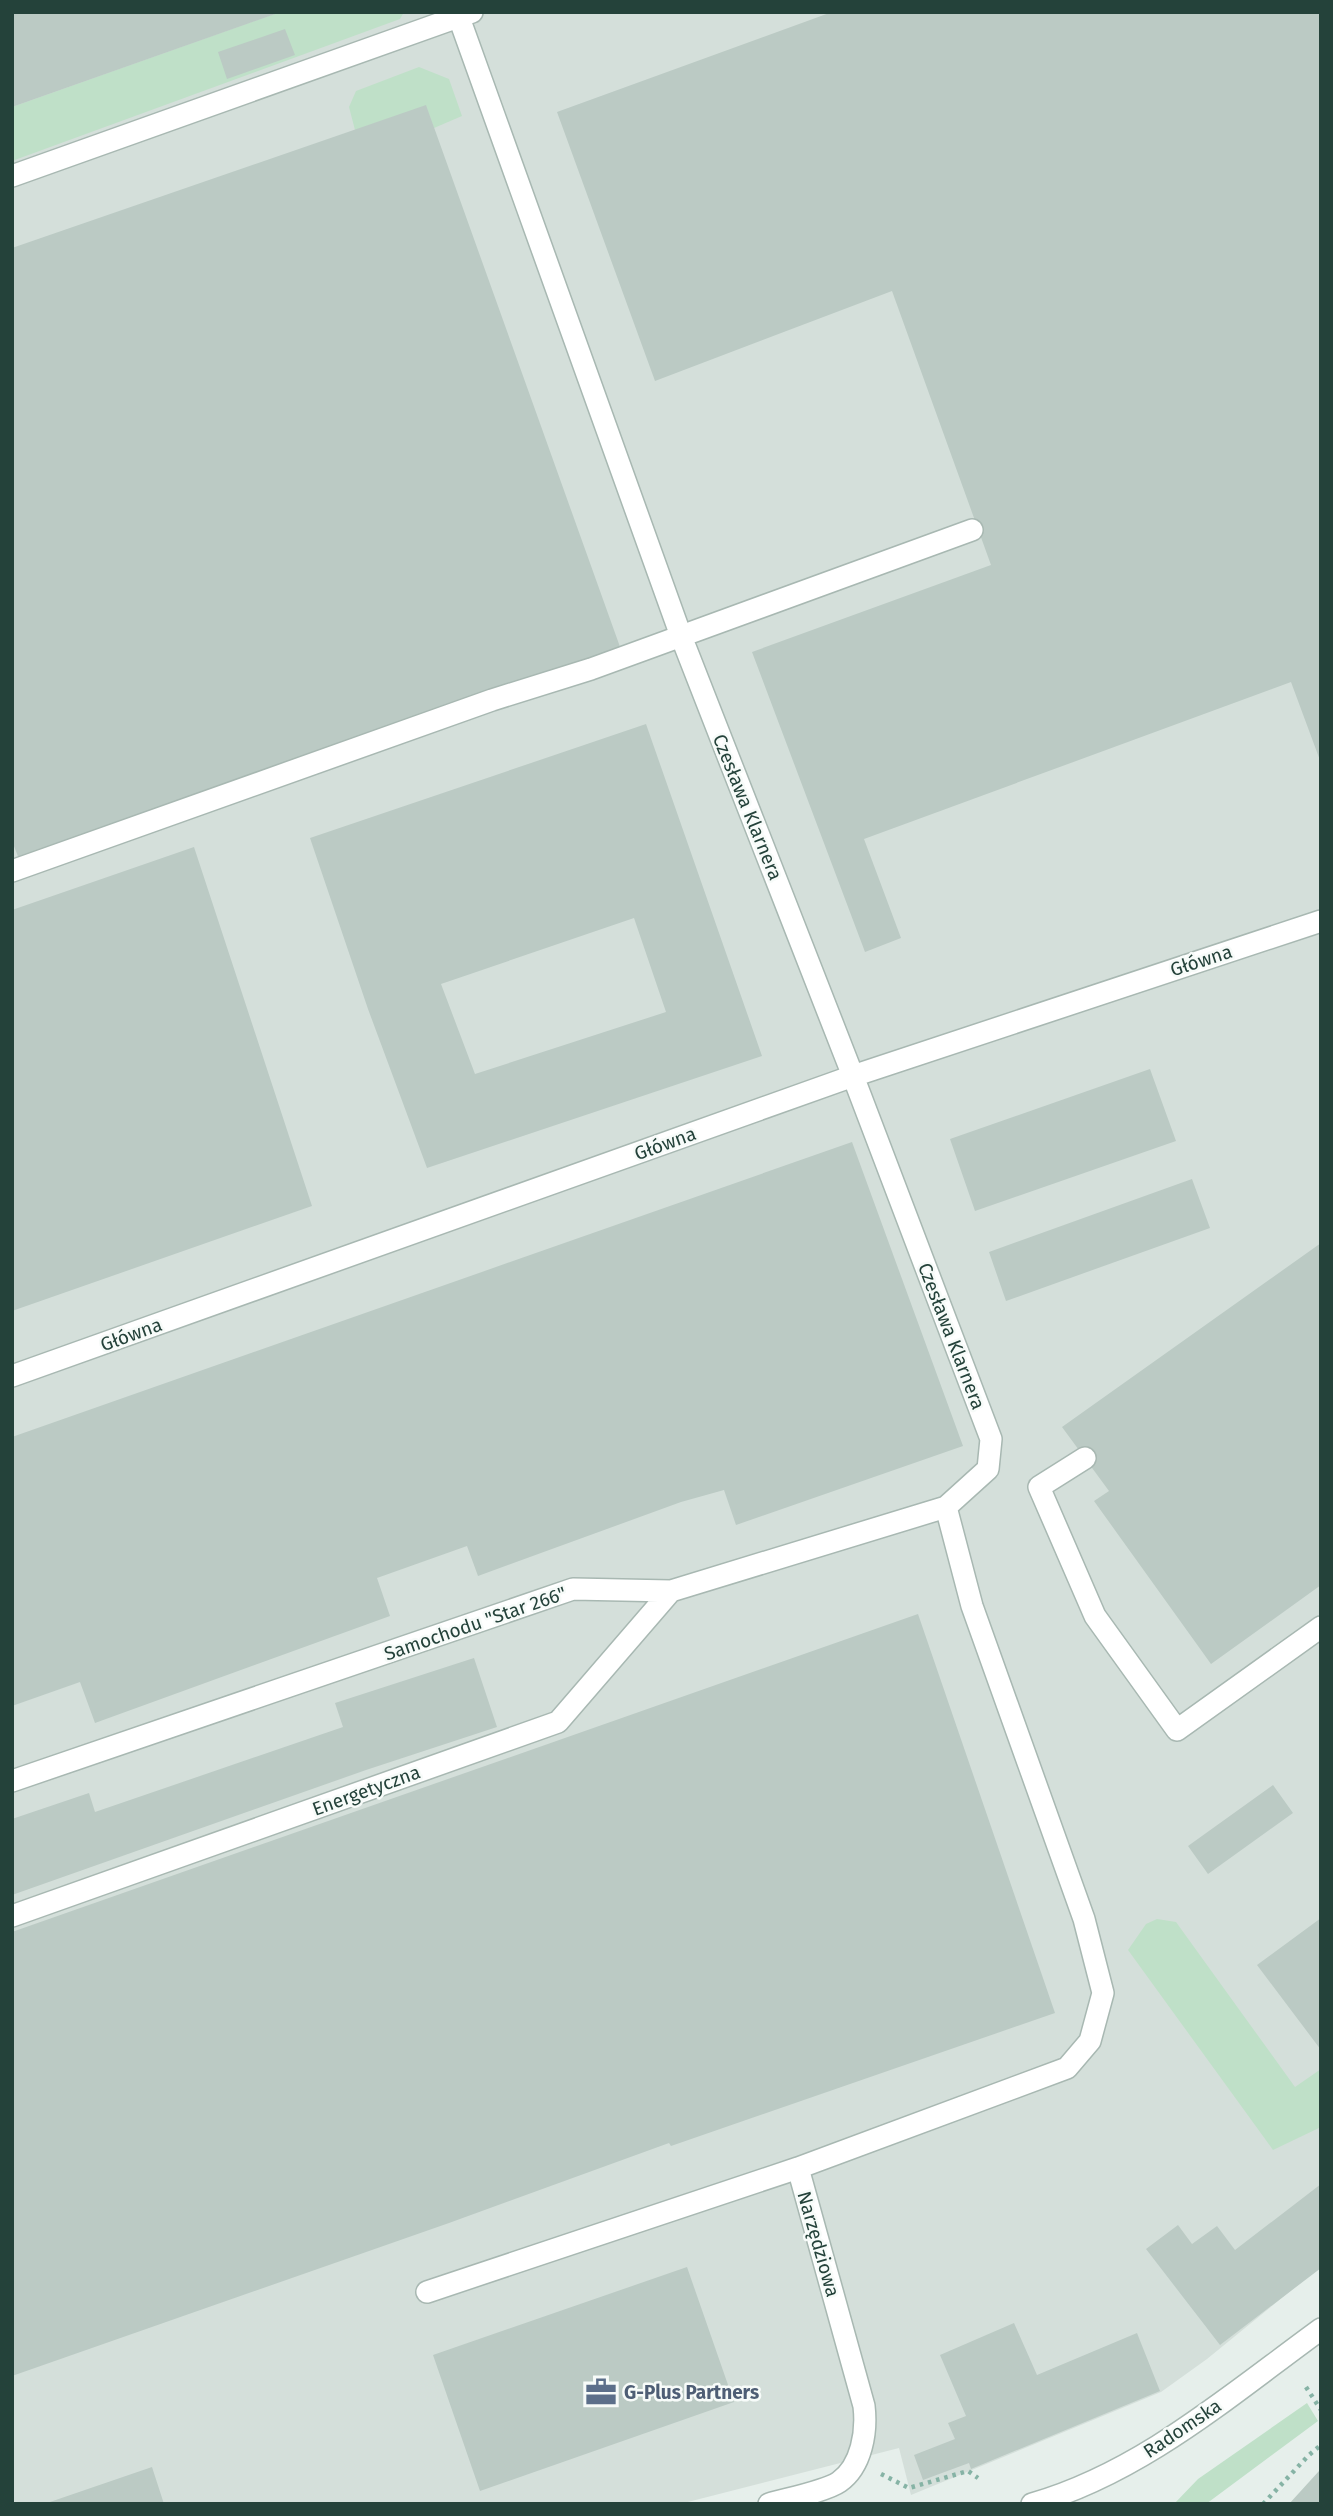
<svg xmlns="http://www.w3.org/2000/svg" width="1333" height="2516" viewBox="0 0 1333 2516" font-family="'Fira Sans',sans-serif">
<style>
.built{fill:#d4dfda}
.green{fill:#bfe0c8}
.building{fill:#bbcac4;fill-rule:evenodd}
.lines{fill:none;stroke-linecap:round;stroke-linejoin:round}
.minor-casing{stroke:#a8b8b2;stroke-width:24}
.path{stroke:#86b3a5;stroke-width:4.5;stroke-dasharray:3.5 5;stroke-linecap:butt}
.minor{stroke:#fff;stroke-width:21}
.labels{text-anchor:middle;stroke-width:5;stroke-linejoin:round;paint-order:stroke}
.street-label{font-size:19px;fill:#24423a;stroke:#f7fbf9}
.service-label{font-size:19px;font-weight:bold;fill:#4e5e75;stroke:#f7fbf9;text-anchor:start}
</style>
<rect width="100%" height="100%" fill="#e6efeb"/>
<path class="built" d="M12 12H1321V2266L1207 2359 1161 2392 911 2495 899 2448 680 2504H12Z"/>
<path class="green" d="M280 12H404L400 19 12 161V107Z
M419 67 449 79 462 116 434 128 426 106 355 130 349 107 356 91Z
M1157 1919 1176 1922 1295 2087 1321 2069V2127L1273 2150 1128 1950 1146 1924Z
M1307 2403 1318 2421 1206 2504H1174L1198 2479Z"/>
<path class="building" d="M12 12H278V13L12 107Z
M832 12H1321V763L1291 682 864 839 901 938 865 952 752 652 991 565 892 291 655 381 557 112Z
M285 29 295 55 227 79 218 52Z
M426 105 624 658 24 872 12 841V248Z
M646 724 762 1056 427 1168 368 1009 310 838ZM634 918 666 1012 475 1074 441 984Z
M194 847 312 1206 12 1311V910Z
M1150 1069 1176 1141 975 1211 950 1139Z
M852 1142 963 1446 736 1525 724 1490 681 1502 478 1576 467 1546 377 1578 390 1616 95 1723 80 1682 12 1706V1437Z
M1192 1179 1210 1228 1006 1301 989 1252Z
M1321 1243V1585L1211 1664 1094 1501 1109 1491 1062 1427Z
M918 1614 1055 2013 671 2146 669 2143 449 2223 12 2376V1932Z
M474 1658 497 1727 366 1770 12 1895V1819L89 1793 95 1812 343 1727 335 1703Z
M1273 1785 1293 1813 1208 1874 1188 1846Z
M1321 1918V2050L1257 1965Z
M1321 2184V2268L1220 2345 1146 2249 1178 2225 1192 2244 1217 2226 1235 2250Z
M687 2267 734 2402 480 2491 433 2355Z
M1014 2323 1037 2375 1137 2333 1160 2391 971 2469 969 2463 923 2480 914 2455 955 2439 948 2423 966 2416 940 2355Z
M152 2467 164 2504H47V2503Z
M1319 2471 1321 2504H1289Z"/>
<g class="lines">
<defs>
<path id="minor" d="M457 12 681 636 853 1076 991 1439 988 1469 946 1507 972 1606 1084 1919 1103 1993 1090 2041 1067 2068 798 2168 864 2406C867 2431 862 2466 839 2482 826 2491 786 2499 769 2504
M12 176 472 12
M12 871 492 700 591 669 972 530
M12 1376 853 1076 1321 921
M1085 1458 1039 1487 1095 1616 1177 1730 1321 1627
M12 1781 573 1589 671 1591 946 1507
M12 1916 558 1722 671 1591
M427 2292 798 2168
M1032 2504C1141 2473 1230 2395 1321 2329"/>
</defs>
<use href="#minor" class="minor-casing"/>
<path class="path" d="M1306 2387 1321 2410
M881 2474 909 2488 968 2471 978 2478
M1263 2504 1309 2455 1321 2445"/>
<use href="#minor" class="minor"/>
</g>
<defs>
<symbol id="office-bare" viewBox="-9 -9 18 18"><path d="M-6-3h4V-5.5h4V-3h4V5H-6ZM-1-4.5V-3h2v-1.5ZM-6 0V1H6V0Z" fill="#5c6f8a" stroke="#f7fbf9" stroke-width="2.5" paint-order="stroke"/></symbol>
</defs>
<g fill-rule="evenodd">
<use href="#office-bare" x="579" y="2370" width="44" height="44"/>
</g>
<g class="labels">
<g class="street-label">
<text transform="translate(748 807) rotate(68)" y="7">Czesława Klarnera</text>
<text transform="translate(1201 960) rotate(-18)" y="7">Główna</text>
<text transform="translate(665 1143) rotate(-20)" y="7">Główna</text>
<text transform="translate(131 1334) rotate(-20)" y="7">Główna</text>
<text transform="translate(952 1336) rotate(69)" y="7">Czesława Klarnera</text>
<text transform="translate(475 1623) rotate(-19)" y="7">Samochodu "Star 266"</text>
<text transform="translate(366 1790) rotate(-20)" y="7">Energetyczna</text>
<text transform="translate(819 2244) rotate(74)" y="7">Narzędziowa</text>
<text transform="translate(1182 2428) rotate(-34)" y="7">Radomska</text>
</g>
<g class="service-label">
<text x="624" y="2399">G-Plus Partners</text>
</g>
</g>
<rect width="1333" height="2516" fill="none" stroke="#24423a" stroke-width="28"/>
</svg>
